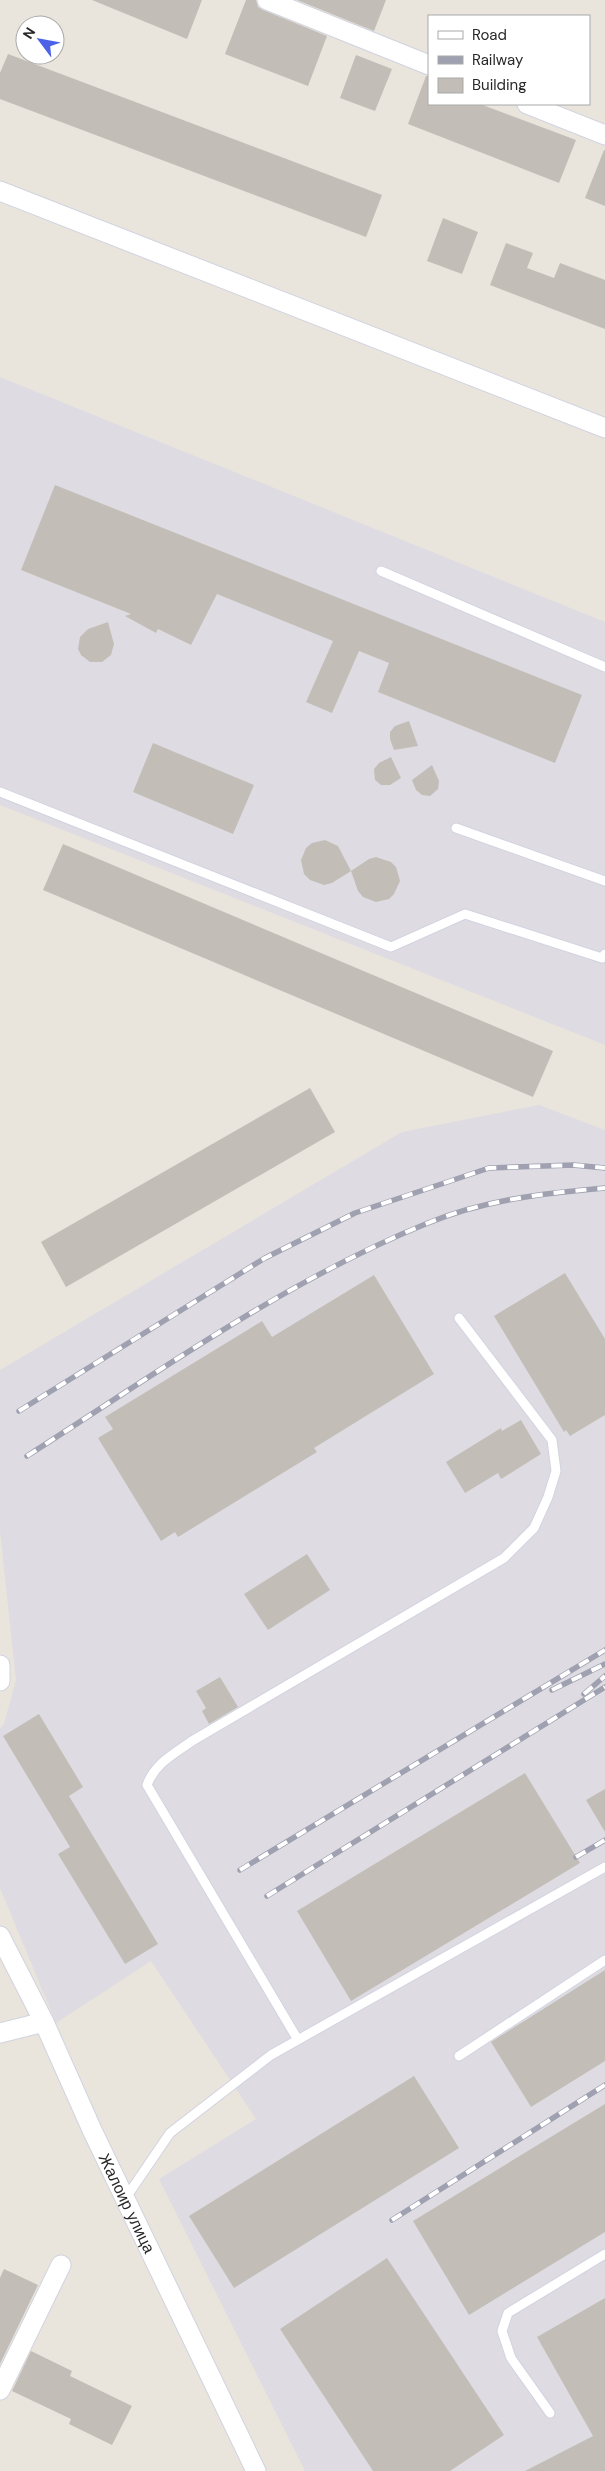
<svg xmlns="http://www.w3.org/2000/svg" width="605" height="2471" viewBox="0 0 605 2471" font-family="'DM Sans',sans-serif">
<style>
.industrial{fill:#dedce2}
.building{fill:#c2beb7}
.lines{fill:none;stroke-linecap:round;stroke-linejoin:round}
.service-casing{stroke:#d1d3e0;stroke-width:11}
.minor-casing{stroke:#d1d3e0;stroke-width:21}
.service{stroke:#fff;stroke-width:9}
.minor{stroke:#fff;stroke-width:19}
.rail-casing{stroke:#9fa1b1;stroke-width:5.5}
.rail{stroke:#fff;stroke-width:4;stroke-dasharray:11;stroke-linecap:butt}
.labels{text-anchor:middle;stroke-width:4;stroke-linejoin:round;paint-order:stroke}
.street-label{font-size:16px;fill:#282828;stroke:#fff}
</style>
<rect width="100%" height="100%" fill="#e9e4dc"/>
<path class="industrial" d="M0 377 605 622V1045L0 805Z
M539 1105 605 1130V2471H305L159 2179 256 2119 151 1961 56 2023 0 1888V1728L4 1724 16 1680 0 1531V1370L402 1132Z"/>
<path class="building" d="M92 0H202L187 39Z
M246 0H256L258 7 263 10 327 36 308 86 225 54Z
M297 0H386L374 31Z
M8 54 382 195 366 237 0 99V73Z
M356 55 392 69 375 111 340 98Z
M426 76H429V104H480L576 140 559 183 408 124Z
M604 150H605V206L585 198Z
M443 218 478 232 462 274 427 261Z
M506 243 533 253 527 268 554 278 560 263 605 280V329L490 285Z
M55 485 582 695 555 763 378 692 389 663 359 651 332 713 306 702 333 641 217 594 191 645 158 629 156 633 125 616 131 614 21 570Z
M108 622 114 644 111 655 102 662H90L81 655 78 649 80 637 88 629Z
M409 721 418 746 394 750 390 739V732L395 726Z
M153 743 254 785 233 834 133 792Z
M391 757 401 778 390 785H381L375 780 374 769 379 763Z
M432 765 439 781 438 789 430 796 422 795 416 790 412 780Z
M325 840 338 846 351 871 332 883 324 885 310 880 304 874 301 860 306 848 312 843Z
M63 844 553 1051 533 1097 43 890Z
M376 857 391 862 396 867 400 881 394 894 389 899 376 902 363 897 358 891 351 871 369 859Z
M310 1088 335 1132 66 1287 41 1242Z
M565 1273 605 1339V1415L570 1436 566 1430 564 1432 494 1316Z
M374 1275 434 1374 314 1448 317 1452 178 1537 175 1532 161 1541 98 1438 113 1429 105 1417 262 1321 272 1337Z
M521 1420 541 1454 501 1479 498 1473 465 1493 446 1462 501 1428 502 1431Z
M307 1554 330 1590 268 1630 244 1594Z
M220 1677 238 1707 209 1724 202 1711 206 1708 196 1691Z
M39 1714 83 1787 69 1796 158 1944 125 1964 58 1854 70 1847 3 1736Z
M525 1773 580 1863 351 2001 297 1911Z
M605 1789V1832L586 1800Z
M605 1970V2061L531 2107 491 2042Z
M414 2076 459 2148 234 2288 189 2216Z
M605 2104V2232L469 2315 413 2221Z
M387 2258 504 2435 450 2471H373L280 2329Z
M4 2269 38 2285 0 2364V2278Z
M605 2298V2471H525L593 2436 537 2337Z
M31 2351 72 2371 70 2376 132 2406 112 2445 69 2424 71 2419 12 2391Z"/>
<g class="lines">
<defs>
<path id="service" d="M381 571 605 667
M0 792 391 947 465 914 602 958 605 954
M456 828 605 881
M298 2040 147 1785C155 1763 174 1754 192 1741L504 1558 534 1528 548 1497 556 1471 552 1440 459 1318
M459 2056 605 1960
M125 2199 170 2133 271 2055 605 1867
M550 2413 511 2358 502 2331 508 2313 605 2254"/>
<g id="minor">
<path d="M267 0 429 65"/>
<path d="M527 104 605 135"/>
<path d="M0 191 605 428"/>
<path d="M0 1665V1681"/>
<path id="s1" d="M0 1936 44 2022 92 2130 256 2471"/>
<path d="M0 2033 44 2022"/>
<path d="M0 2390 61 2265"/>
</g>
</defs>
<use href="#service" class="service-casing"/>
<use href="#minor" class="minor-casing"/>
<use href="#service" class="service"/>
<use href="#minor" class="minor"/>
<defs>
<path id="rail" d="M19 1411 265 1258 355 1213 489 1168 573 1165 605 1168
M27 1456C157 1373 285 1281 428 1223 484 1200 545 1193 605 1188
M552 1690 605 1664
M584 1694 605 1676
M576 1857 605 1840
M240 1870 605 1650
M267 1896 605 1687
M392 2220 605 2085"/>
</defs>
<use href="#rail" class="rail-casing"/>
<use href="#rail" class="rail"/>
</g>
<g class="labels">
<g class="street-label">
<text dy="6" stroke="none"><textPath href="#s1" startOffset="296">Жалоир улица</textPath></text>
</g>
</g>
<rect x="428" y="15" width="162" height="90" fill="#ffffff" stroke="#a9a9a9"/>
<rect x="438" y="31" width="25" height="8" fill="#ffffff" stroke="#a9a9a9"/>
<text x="472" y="40" font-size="15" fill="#282828">Road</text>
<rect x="438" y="56" width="25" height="8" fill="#9fa1b1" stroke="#a9a9a9"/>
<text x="472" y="65" font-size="15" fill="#282828">Railway</text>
<rect x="438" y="78" width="25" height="15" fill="#c2beb7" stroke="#a9a9a9"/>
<text x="472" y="90" font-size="15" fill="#282828">Building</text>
<g transform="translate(40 40) rotate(302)"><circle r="24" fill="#ffffff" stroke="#a9a9a9"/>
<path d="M0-4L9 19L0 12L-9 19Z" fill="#4b61e7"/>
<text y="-8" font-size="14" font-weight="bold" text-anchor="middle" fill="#282828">N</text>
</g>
</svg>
